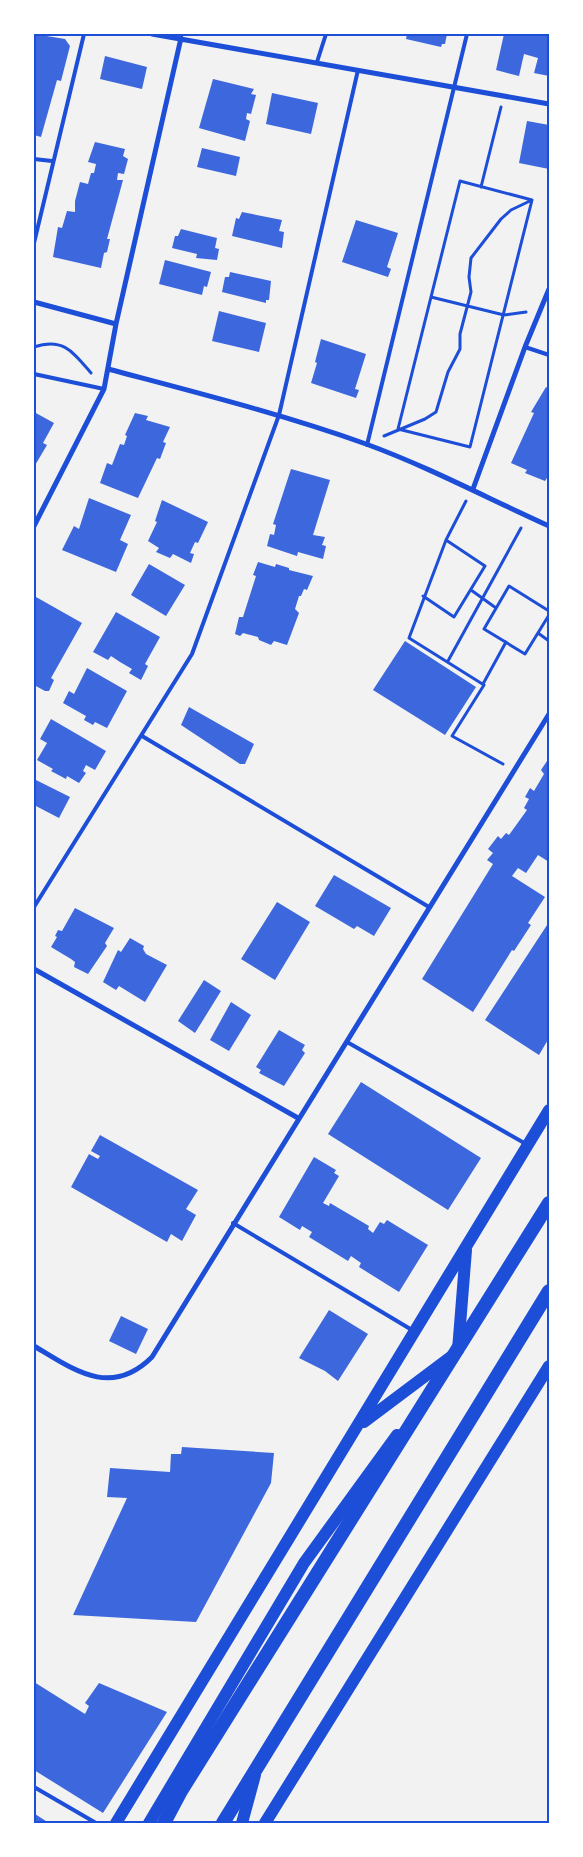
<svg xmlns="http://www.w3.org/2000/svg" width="583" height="1857" viewBox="0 0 583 1857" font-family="Overpass,sans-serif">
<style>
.building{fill:#3d67dc}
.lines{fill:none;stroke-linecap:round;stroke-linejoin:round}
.path{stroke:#1d4ed8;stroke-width:3}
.service{stroke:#1d4ed8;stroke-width:4}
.minor{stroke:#1d4ed8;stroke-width:5}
.primary{stroke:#1d4ed8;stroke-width:12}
.trunk{stroke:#1d4ed8;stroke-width:14}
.neatline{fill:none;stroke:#1d4ed8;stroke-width:2}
</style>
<rect width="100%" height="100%" fill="#f2f2f2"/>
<path class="building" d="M34 34 65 39 70 46 61 81 57 80 41 137 34 135Z
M407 34H447L445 44H442L441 47 406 39Z
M504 34H549V76L534 73 538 58 524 54 519 76 496 70Z
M105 56 147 67 142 89 100 79Z
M213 79 254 89 251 94 256 95 251 114 247 113 246 119 250 121 245 141 199 128Z
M272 93 318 103 311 134 266 124Z
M527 121 549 125V169L519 163Z
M95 142 125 149 123 156 128 159 124 174 118 173 117 180H123L107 239H110L107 252 104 253 101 268 53 257 58 227 62 228 67 211 75 212V201L80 182 88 184 91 173H94L96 164 88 162Z
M202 148 240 157 236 176 197 167Z
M242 212 282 220 279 231 284 232 282 248 232 236 236 218 239 219Z
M356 220 398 233 387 267 391 269 388 277 342 262Z
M181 229 217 238 215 248 219 249 217 260 196 258 197 254 172 248 175 236H178Z
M165 260 211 272 207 287 204 286 202 295 159 284Z
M230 272 271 281 269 300H266V303L222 292 225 277H229Z
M219 311 266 323 259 352 212 341Z
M321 339 366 354 355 389 359 390 356 398 311 383 317 363 315 362Z
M546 387 549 389V479L547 478 545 481 525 473 527 470 511 463 534 413 531 412Z
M34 412 54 423 43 443 47 445 34 467Z
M135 413 148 416 146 420 170 427 163 442 166 443 160 459 157 458 138 498 100 483 107 463 112 465 120 444 124 445 127 436 125 435Z
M291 469 330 480 313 535 325 537 322 545 326 546 323 559 298 552 297 556 267 546 270 534 274 535 276 525 273 524Z
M89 498 131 515 120 540 128 544 116 572 62 550 74 526 79 529Z
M162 500 208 522 198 543 195 542 190 553 194 554 191 563 173 554 170 558 156 552 159 548 148 541 157 522 155 521Z
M258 562 275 567 276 564 289 568V570L313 576 307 590 304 589 301 596H299L295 609 299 613 287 645 274 641 271 645 259 640 258 637 243 633 240 636 235 634 239 617H243L256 576 253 575Z
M149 564 185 585 166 616 131 595Z
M36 597 82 623 51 678 54 680 49 691H45L34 685V602Z
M116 612 160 637 145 664 148 666 141 680 129 673 132 669 120 662 111 656 108 660 93 652Z
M405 641 476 687 445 735 373 690Z
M87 668 127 691 107 728 95 722 93 725 84 720 86 716 63 703 69 691 74 694Z
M189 707 254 744 245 764H240L181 725Z
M51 719 106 751 95 770 86 765 83 771 86 773 79 783 67 776 66 779 51 771 53 769 37 760 47 743 40 739Z
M547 761 549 762V862L538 855 526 873 518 868 512 876 545 897 528 923 531 925 514 951 512 950 473 1012 422 979 493 864 487 860 493 853 488 849 498 836 501 839 506 833 509 835 527 810 524 808 529 799 525 797 530 788 534 791 544 774 541 770Z
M34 779 70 797 59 818 34 805Z
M334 875 391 908 374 936 357 926 354 929 315 906Z
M277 902 310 922 275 980 241 959Z
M75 908 114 928 105 943 107 946 88 974 74 967 75 962 71 959 51 947 57 937 55 936 58 930 62 931Z
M549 922V1038L539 1055 485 1020Z
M130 938 144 946 143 949 146 954 167 965 145 1002 119 986 116 990 103 982 118 950 121 952Z
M204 980 221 991 195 1033 178 1021Z
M231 1002 251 1015 229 1051 210 1040Z
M279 1030 305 1045 302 1050 305 1053 284 1086 259 1073 261 1070 256 1067Z
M361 1082 481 1158 448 1210 328 1134Z
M100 1135 198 1190 186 1209 196 1215 182 1241 171 1234 167 1242 71 1187 89 1154 98 1159 100 1156 91 1151Z
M314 1157 336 1170 334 1173 339 1176 323 1203 329 1206 330 1203 369 1226 368 1229 373 1233 380 1222 384 1224 387 1220 428 1245 399 1292 359 1267 361 1263 351 1256 348 1261 309 1237 312 1232 302 1226 300 1230 279 1217Z
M329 1310 368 1334 338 1381 325 1371 299 1358Z
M121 1316 148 1329 136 1354 109 1341Z
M182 1447 274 1453 271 1483 196 1622 73 1615 127 1498 107 1497 110 1468 170 1472 171 1454H181Z
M34 1682 85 1714 89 1706 85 1703 99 1683 167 1712 103 1813 34 1770Z
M35 1814 49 1823H34Z"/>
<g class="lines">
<path class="path" d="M460 181 532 200 470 447 398 429Z
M481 187 501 107
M431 297 504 315 526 312
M34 347C63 337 73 352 91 373
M384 436 425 419 436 412 448 372 460 349V334L471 292 469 277 471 258 501 219 511 210 532 200
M466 501 446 540 409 638 484 685 452 736 503 764
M471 590 496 608
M423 596 454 617 485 566 446 540
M549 611 509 586 484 629 525 654 549 615
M538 633 549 641
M448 661 521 528
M483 684 506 642"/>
<path class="service" d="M317 62 326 34
M34 159 52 161
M34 243 84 34
M525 347 549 355
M34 374 104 389
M367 445 467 34
M142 736 429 907
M34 907 192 654 279 415 358 70
M347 1042 526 1144
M233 1223 412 1330
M34 1787 96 1823"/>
<path class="minor" d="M152 34 549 104
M34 302 116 324
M108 369C194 392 282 414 366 444 429 467 489 499 549 526
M473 489 525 347 549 289
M34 526 104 389 116 324 181 38
M34 969 298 1118
M34 1346C74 1370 111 1398 152 1357L549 714"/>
<path class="primary" d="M458 1350 466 1250
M364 1422 452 1356
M116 1823 549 1110
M149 1823 304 1563 397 1435
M242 1823 255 1775
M265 1823 549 1366"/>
<path class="trunk" d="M164 1823 181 1791 549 1203
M223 1823 549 1291"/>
</g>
<rect width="583" height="1857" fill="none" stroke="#ffffff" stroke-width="70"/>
<rect x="35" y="35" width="513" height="1787" class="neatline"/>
</svg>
